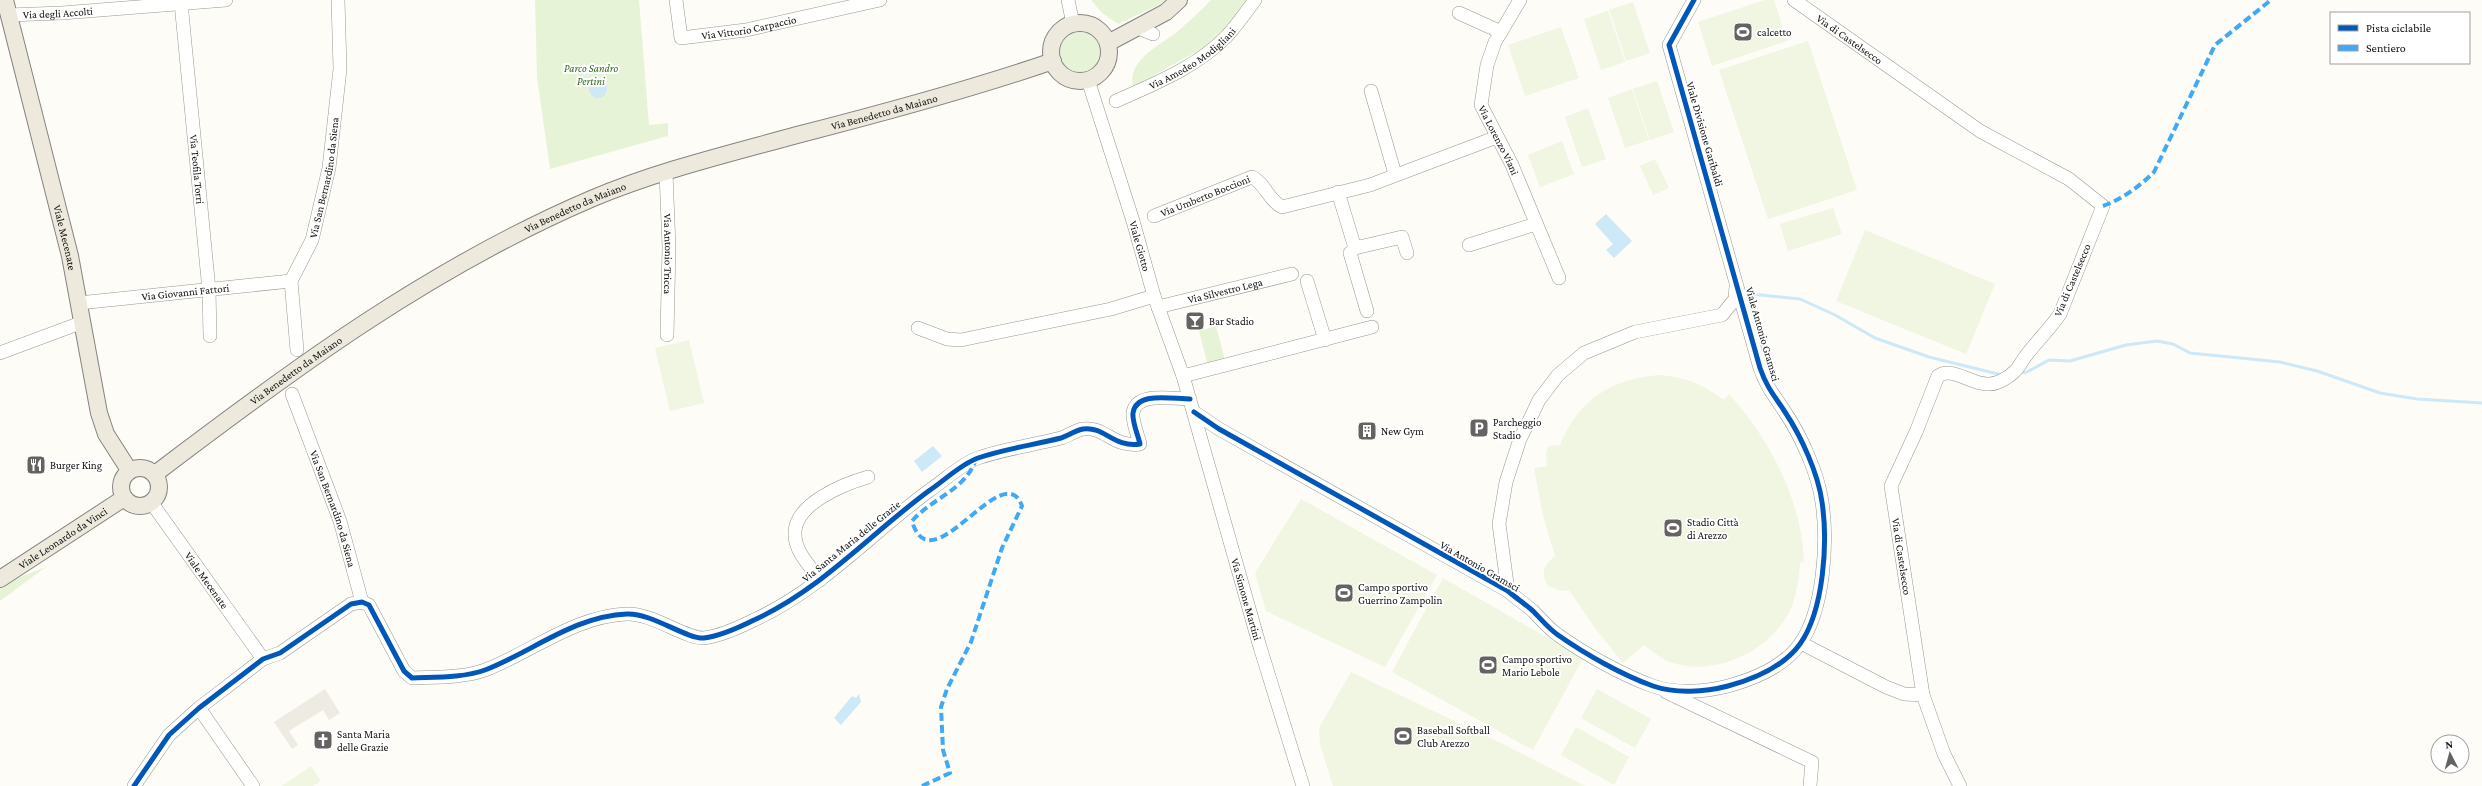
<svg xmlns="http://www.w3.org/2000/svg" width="2482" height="786" viewBox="0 0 2482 786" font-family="'Crimson Pro',serif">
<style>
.green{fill:#e7f3d7}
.pitch{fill:#f0f6e1}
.plaza{fill:#edebe2}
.water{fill:#cde8f7}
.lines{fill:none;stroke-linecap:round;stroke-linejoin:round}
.stream{stroke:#cde8f7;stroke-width:3}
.minor-casing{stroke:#979795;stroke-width:14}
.major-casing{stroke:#858482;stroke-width:18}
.minor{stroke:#fffffe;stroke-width:13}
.major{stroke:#ede9dc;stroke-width:16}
.quiet{stroke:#3fa9f5;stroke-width:4;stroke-dasharray:8 4;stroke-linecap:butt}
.cycleway-casing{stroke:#fff;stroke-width:8}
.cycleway{stroke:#0057b8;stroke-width:5}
.labels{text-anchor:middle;stroke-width:4;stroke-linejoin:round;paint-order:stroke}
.street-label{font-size:11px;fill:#111;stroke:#fff}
.poi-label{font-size:11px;fill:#111;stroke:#fff;text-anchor:start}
.park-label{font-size:11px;font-style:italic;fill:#2f6b1f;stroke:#fff}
</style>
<rect width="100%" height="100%" fill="#fdfcf7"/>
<path class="green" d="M535 0H639L649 125 668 123V136L550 169 537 77Z
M1091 0H1165L1161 4 1118 24 1102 13Z
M1211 0H1248L1232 23 1203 48 1133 87C1127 60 1159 46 1177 32 1188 22 1201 11 1211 0Z
M1060 52a20 20 0 1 1 40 0a20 20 0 1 1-40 0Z
M1216 326 1226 364 1214 367 1207 362 1199 331Z
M46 567 0 601V587L10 581Z"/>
<path class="pitch" d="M1765 0H1774L1787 41 1712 66 1698 22Z
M1633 2 1650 53 1626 61 1609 10Z
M1608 11 1625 62 1601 70 1584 19Z
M1561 27 1579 78 1525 96 1508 45Z
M1808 41 1857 190 1768 219 1719 70Z
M1657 81 1674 132 1650 140 1633 89Z
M1632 89 1649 140 1625 148 1608 98Z
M1588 108 1606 159 1582 167 1565 117Z
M1562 141 1574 174 1540 187 1528 155Z
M1655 159 1669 188 1653 195 1640 166Z
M1833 208 1842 234 1788 251 1780 224Z
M1865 230 1995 284 1966 354 1836 301Z
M689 340 704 403 670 411 655 348Z
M1659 375C1689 378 1700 383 1724 400L1729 394C1770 439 1802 501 1804 562L1800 563C1799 578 1797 594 1791 608 1771 652 1713 679 1667 661 1659 657 1652 651 1644 645L1623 663 1594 627 1569 590 1561 591 1548 586C1540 573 1544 565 1555 556L1543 516 1534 468 1547 466 1546 453 1548 446 1560 445C1578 400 1611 379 1659 375Z
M1301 499 1437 575 1385 667 1266 611 1255 573Z
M1443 578 1583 658 1533 750 1392 672Z
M1351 672 1503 744 1585 786H1333L1320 744 1319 728Z
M1597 689 1651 719 1635 748 1581 718Z
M1576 727 1629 757 1614 785 1561 755Z
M311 766 321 781 313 786H282Z"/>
<path class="plaza" d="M325 689 340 713 329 720 323 710 289 731 298 745 292 749 274 722Z"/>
<path class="water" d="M589 89a9 9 0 1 1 18 0a9 9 0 1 1-18 0Z
M1606 214 1632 241 1614 258 1606 250 1613 244 1595 224Z
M933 446 942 456 922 472 914 461Z
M859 694 861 702 841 725 834 718 852 696 856 698Z"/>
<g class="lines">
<path class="stream" d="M1751 294 1800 299 1835 315 1875 338 1929 357 2002 375
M2020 373 2027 372 2049 360 2070 361 2126 345 2157 341 2173 344 2190 353 2280 362 2317 371 2380 393 2417 399 2482 403"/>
<defs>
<g id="minor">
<path id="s1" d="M676 0 681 38 746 30 880 0"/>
<path d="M1068 0 1073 24"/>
<path id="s2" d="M1520 0 1495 42 1487 65 1481 105 1512 165 1559 278"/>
<path id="s3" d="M1794 0 1980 131 2069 179 2103 206 2060 314C2049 330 2036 342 2025 357 2021 362 2019 368 2014 372 2008 378 1996 385 1987 384 1970 384 1952 366 1938 376L1916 432 1891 486 1923 695"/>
<path id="s4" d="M181 3 209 290 210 336"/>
<path d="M1459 13 1501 32"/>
<path id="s5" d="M9 15 62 13 226 0"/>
<path d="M1138 28 1153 34"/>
<path id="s6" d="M1088 80 1133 221 1154 296 1183 376 1260 647 1303 786"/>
<path d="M1371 91 1395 174"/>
<path id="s7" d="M1116 101C1154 84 1197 67 1227 36 1237 25 1246 12 1255 0"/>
<path id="s8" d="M666 173 669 247 667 335"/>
<path d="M1338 192 1355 248 1402 237 1407 253"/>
<path id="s9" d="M1154 216 1252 177C1265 183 1268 200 1282 207L1370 185 1497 137"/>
<path d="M1469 245 1536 224"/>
<path d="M1355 248 1350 253 1367 311"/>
<path d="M1307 281 1325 340"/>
<path id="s10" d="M79 303 291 281"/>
<path id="s11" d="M1158 307 1292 274"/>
<path d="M918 328 947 339 961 340 1111 309 1154 296"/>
<path id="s12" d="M297 350 291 281 312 240 329 168 340 69 338 0"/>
<path d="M0 353 83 322"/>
<path d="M1183 376 1372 327"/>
<path id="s13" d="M292 394 340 521 362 602"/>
<path d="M1194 412 1219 429 1508 591C1516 598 1525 604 1533 611 1541 619 1549 629 1558 635 1585 654 1622 675 1653 686 1676 694 1705 692 1728 686 1754 679 1784 666 1800 644 1824 610 1828 542 1822 502 1818 473 1801 436 1785 412 1774 395 1767 388 1760 368L1669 45 1694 0"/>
<path id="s14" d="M151 502 263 659"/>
<path d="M820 580C811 567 795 552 795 535 793 504 844 484 868 477"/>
<path d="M1508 591 1499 524 1506 482 1520 439 1530 419 1539 400 1558 375 1584 353 1635 332 1722 315 1735 299 1736 286"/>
<path d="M1801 643 1886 687 1904 694 1923 695 1944 754 1960 786"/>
<path d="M1666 692 1812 762 1810 786"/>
<path d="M199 708 253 786"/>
<path d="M134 786 169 735 199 708 263 659 280 653 351 604 362 602 369 605 404 671 412 678C435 677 463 678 485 670 532 652 574 616 627 614 652 613 686 639 704 638 720 636 740 627 754 620 822 589 871 533 930 490 945 480 961 464 978 458 1004 449 1033 445 1061 438 1068 436 1076 430 1083 429 1105 426 1113 448 1140 444 1138 435 1132 422 1133 413 1136 391 1172 399 1190 399"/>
</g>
<g id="major">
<path id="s15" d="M5 0 70 256 99 413 106 434 129 470"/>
<circle cx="1080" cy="52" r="29"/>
<path d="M1108 43 1166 12 1179 0"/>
<circle cx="140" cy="487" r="19"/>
<path id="s16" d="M155 474C293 369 430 268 591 199 657 171 728 154 797 135 883 113 969 90 1053 61"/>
<path id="s17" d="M0 579 124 498"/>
</g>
</defs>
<use href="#minor" class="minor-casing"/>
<use href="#major" class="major-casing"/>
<use href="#minor" class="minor"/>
<use href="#major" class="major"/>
<path class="quiet" d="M2103 206C2122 199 2139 187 2154 172L2215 45 2271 0
M922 786 950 773 943 750 941 707 947 689 971 642 1002 548 1022 506C1003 454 931 588 912 521 932 498 966 490 976 459"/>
<defs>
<path id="cycleway" d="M1194 412 1219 429 1508 591C1516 598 1525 604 1533 611 1541 619 1549 629 1558 635 1585 654 1622 675 1653 686 1676 694 1705 692 1728 686 1754 679 1784 666 1800 644 1824 610 1828 542 1822 502 1818 473 1801 436 1785 412 1774 395 1767 388 1760 368L1669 45 1694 0
M134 786 169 735 199 708 263 659 280 653 351 604 362 602 369 605 404 671 412 678C435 677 463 678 485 670 532 652 574 616 627 614 652 613 686 639 704 638 720 636 740 627 754 620 822 589 871 533 930 490 945 480 961 464 978 458 1004 449 1033 445 1061 438 1068 436 1076 430 1083 429 1105 426 1113 448 1140 444 1138 435 1132 422 1133 413 1136 391 1172 399 1190 399"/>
</defs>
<use href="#cycleway" class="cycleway-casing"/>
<use href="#cycleway" class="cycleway"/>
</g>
<defs>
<symbol id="stadium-square" viewBox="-11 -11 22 22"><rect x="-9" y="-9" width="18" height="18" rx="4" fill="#646362" stroke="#fff"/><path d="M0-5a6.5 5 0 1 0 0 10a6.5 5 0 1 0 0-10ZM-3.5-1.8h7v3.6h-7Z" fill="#fff"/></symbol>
<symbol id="bar-square" viewBox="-11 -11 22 22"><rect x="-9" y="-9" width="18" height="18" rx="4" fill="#646362" stroke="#fff"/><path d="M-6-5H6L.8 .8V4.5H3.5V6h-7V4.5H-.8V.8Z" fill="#fff"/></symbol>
<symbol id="parking-square" viewBox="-11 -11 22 22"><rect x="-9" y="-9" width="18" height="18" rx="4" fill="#646362" stroke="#fff"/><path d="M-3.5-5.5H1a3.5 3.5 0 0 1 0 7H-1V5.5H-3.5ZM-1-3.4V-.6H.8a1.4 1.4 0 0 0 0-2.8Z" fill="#fff"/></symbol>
<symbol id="building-square" viewBox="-11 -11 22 22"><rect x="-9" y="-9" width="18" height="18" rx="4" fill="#646362" stroke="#fff"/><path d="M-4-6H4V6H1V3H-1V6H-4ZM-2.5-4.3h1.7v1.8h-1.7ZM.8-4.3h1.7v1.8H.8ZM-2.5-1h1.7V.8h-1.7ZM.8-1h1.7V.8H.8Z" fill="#fff"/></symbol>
<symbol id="restaurant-square" viewBox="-11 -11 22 22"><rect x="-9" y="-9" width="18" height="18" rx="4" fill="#646362" stroke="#fff"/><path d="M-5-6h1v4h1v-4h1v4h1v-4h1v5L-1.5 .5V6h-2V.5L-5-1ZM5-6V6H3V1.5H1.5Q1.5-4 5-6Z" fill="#fff"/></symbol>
<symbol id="church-square" viewBox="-11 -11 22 22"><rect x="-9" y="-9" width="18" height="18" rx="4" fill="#646362" stroke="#fff"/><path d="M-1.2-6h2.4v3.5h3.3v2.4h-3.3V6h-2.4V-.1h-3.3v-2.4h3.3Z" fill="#fff"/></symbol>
</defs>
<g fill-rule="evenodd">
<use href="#stadium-square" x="1732" y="21" width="22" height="22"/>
<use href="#bar-square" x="1184" y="310" width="22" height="22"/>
<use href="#parking-square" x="1468" y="417" width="22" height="22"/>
<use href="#building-square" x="1356" y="420" width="22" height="22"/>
<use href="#restaurant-square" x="25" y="454" width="22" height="22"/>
<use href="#stadium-square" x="1662" y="517" width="22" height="22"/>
<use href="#stadium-square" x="1333" y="582" width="22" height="22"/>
<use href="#stadium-square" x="1477" y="654" width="22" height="22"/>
<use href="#stadium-square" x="1392" y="725" width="22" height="22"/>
<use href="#church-square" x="312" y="729" width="22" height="22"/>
</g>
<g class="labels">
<g class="street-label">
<text dy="4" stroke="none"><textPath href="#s5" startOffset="49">Via degli Accolti</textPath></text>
<text dy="4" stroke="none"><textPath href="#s1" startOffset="107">Via Vittorio Carpaccio</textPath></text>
<text dy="4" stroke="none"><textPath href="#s3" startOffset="68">Via di Castelsecco</textPath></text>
<text dy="4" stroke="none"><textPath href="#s7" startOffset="88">Via Amedeo Modigliani</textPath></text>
<text dy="4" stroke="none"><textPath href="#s16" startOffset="823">Via Benedetto da Maiano</textPath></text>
<text transform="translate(1705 134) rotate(74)" y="4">Viale Divisione Garibaldi</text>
<text dy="4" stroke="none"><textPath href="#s2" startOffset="153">Via Lorenzo Viani</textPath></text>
<text dy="4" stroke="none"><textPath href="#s4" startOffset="167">Via Teofila Torri</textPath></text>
<text dy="4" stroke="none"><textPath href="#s12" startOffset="179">Via San Bernardino da Siena</textPath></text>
<text dy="4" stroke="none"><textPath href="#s9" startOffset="55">Via Umberto Boccioni</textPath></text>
<text dy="4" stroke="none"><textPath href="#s16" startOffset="499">Via Benedetto da Maiano</textPath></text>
<text dy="4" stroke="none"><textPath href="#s15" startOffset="245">Viale Mecenate</textPath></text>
<text dy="4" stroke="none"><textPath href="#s6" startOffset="174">Viale Giotto</textPath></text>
<text dy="4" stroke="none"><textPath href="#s8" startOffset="81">Via Antonio Tricca</textPath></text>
<text transform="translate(2072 280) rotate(-67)" y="4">Via di Castelsecco</text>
<text dy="4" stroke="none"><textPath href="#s11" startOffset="69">Via Silvestro Lega</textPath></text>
<text dy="4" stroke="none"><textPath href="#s10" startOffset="107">Via Giovanni Fattori</textPath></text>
<text transform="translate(1763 334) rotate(74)" y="4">Viale Antonio Gramsci</text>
<text dy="4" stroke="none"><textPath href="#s16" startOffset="175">Via Benedetto da Maiano</textPath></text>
<text dy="4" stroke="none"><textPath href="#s13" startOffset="122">Via San Bernardino da Siena</textPath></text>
<text dy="4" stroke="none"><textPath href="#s17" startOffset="75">Viale Leonardo da Vinci</textPath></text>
<text transform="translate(851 541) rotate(-39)" y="4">Via Santa Maria delle Grazie</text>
<text dy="4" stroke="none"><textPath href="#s3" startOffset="835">Via di Castelsecco</textPath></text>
<text transform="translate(1480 566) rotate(30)" y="4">Via Antonio Gramsci</text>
<text dy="4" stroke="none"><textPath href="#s14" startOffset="96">Viale Mecenate</textPath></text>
<text dy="4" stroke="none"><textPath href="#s6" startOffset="543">Via Simone Martini</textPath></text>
</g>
<g class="poi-label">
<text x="1757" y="36">calcetto</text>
<text x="1209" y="325">Bar Stadio</text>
<text x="1493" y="426">Parcheggio<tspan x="1493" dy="13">Stadio</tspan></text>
<text x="1381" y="435">New Gym</text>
<text x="50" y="469">Burger King</text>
<text x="1687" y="526">Stadio Città<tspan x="1687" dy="13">di Arezzo</tspan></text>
<text x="1358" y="591">Campo sportivo<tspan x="1358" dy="13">Guerrino Zampolin</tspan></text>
<text x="1502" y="663">Campo sportivo<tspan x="1502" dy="13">Mario Lebole</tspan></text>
<text x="1417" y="734">Baseball Softball<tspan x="1417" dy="13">Club Arezzo</tspan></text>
<text x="337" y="738">Santa Maria<tspan x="337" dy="13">delle Grazie</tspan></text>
</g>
<g class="park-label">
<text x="591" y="72">Parco Sandro<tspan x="591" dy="13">Pertini</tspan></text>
</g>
</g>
<rect x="2330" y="12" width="140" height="52" fill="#ffffff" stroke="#a0a0a0"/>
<rect x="2338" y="25" width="20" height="6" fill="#0057b8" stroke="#a0a0a0"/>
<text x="2366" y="32" font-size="12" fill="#111111">Pista ciclabile</text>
<rect x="2338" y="45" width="20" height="6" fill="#3fa9f5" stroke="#a0a0a0"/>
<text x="2366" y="52" font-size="12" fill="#111111">Sentiero</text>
<g transform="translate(2450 754) rotate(354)"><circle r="19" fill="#ffffff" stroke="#a0a0a0"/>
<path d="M0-3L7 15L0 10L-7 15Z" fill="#646362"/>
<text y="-6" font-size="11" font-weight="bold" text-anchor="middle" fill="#111111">N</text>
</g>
</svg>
